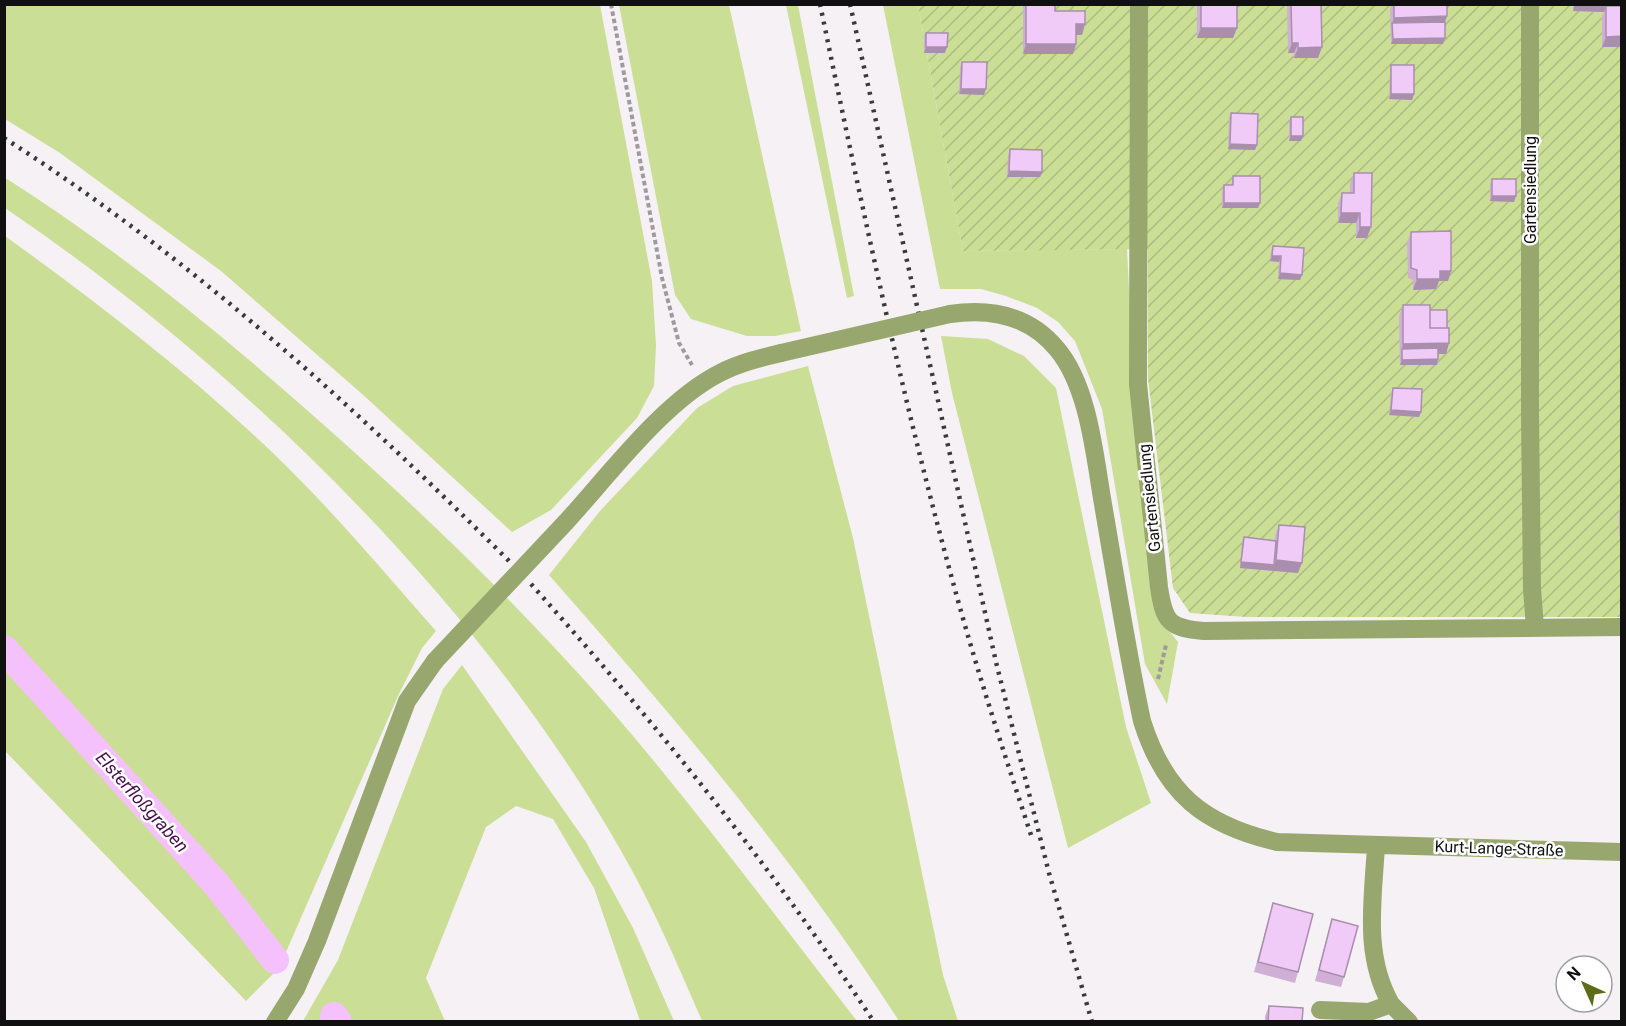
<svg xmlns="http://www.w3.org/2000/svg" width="1626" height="1026" viewBox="0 0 1626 1026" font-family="Roboto,sans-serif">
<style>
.grass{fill:#cade96}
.garden{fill:url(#garden-furrows)}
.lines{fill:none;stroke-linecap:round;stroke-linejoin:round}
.canal{stroke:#f4c1fc;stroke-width:28}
.path{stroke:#9e9b9e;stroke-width:4;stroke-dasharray:4.5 3;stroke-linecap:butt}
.minor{stroke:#97a76d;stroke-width:18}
.rail{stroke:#3b3a3b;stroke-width:4.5;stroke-dasharray:3 6;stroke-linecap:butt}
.minor-bridge{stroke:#97a76d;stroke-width:18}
.wall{fill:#cfafd4}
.shaded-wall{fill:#a98ead}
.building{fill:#f1cbf7;stroke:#a98ead;stroke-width:1.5}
.labels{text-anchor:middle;stroke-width:5;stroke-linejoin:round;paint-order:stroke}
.street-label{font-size:16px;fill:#111011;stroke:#fff}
.water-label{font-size:18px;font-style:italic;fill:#480f50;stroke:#fff}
</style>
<defs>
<pattern id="garden-furrows" width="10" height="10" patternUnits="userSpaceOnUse" patternTransform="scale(1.5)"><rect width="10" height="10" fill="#cade96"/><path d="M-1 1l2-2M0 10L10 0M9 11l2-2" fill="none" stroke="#acbd80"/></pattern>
</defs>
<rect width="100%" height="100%" fill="#f5f1f5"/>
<path class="grass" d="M4 5H600L652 281 656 346 654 386 637 418 551 510 512 532 361 393 221 271 60 153 5 119Z
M619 5H729L801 331 775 336H747L691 319 675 295Z
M786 5H798L854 296 847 298Z
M883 5H918L963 251 1127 249 1135 406 1158 617 1178 642 1167 704 1145 664 1102 409 1075 341 1058 322 1037 308 1006 296 981 289H940Z
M4 177C119 250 224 336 325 426 425 515 521 607 609 708 696 808 775 916 857 1021H702C677 963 652 904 620 849 478 600 241 368 5 208Z
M5 236C99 304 193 376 276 456 333 511 384 572 436 631L422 648 398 696 279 968 246 1001 5 751Z
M941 336 988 339 1024 356 1056 388 1126 727 1151 803 1068 848 952 393Z
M808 366 853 538 943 975 958 1021H899C796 860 675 718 549 575L600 511 697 408 733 386Z
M462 665 586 842 633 928 674 1021H640L594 888 553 819 516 806 486 827 426 978 445 1021H303L338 960 443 689Z"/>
<path class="garden" d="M918 5H1621V617H1246L1190 613 1173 588 1148 379V249L963 251Z"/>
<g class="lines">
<path class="canal" d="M4 649 217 885 275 960
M334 1016 338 1022"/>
<path class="path" d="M611 4 662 278 679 343 692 365
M1158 679 1166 645"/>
<path class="minor" d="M1139 4 1138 384 1159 587C1164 622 1169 628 1204 631L1622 627
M1530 4V415L1532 589 1535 628
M950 314C991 308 1029 315 1057 349 1090 388 1095 461 1104 510 1116 580 1127 651 1142 721 1165 794 1204 825 1277 842L1622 852
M566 522C609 475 664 401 720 373 739 363 760 358 781 353
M1391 1004 1409 1022
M1320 1010 1369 1012 1391 1004C1363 955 1373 900 1376 846
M275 1022 296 989 317 941 407 701 435 661"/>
<path class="rail" d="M820 4C861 203 903 402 957 597 979 677 1005 756 1031 835
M850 4 996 662 1049 873 1092 1022
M4 138C190 257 354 406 509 561
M531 584C657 725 770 864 874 1022"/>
<path class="minor-bridge" d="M781 353 950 314
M435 661 566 522"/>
</g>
<path class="wall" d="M1023 4H1055V11L1085 24 1082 35H1076V44L1073 54H1023Z
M1197 4H1237V28L1233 38H1197Z
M1287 4H1321L1322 47 1318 58H1294V53H1288Z
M1392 4 1447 16 1445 22 1443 44H1391L1390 10Z
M1573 4H1622V47H1602V16L1604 12 1573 11Z
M926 33 945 53H924V38Z
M962 62 984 95 959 94 960 67Z
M1391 65 1414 94 1412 100 1389 99 1390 70Z
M1231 113 1257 145 1255 150 1228 149 1229 118Z
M1291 117 1301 141H1289V122Z
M1010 149 1042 172 1040 177H1007L1008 155Z
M1354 173 1367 238H1356V223H1338V203L1342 193H1350V183Z
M1233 176 1260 203 1258 208H1222V190L1224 185H1231Z
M1492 179 1514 202 1490 201V184Z
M1411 232 1451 271 1448 281H1439L1436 289 1413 290V280L1408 278 1407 242Z
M1273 246 1302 275 1300 280 1278 279 1279 262 1270 261 1271 251Z
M1403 305 1430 310 1447 328 1449 343 1446 354H1438V359L1437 365H1400L1399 316Z
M1393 388 1421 412 1419 417 1389 415 1391 393Z
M1621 508 1622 536H1619V514Z
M1279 525 1298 573 1240 568 1242 542 1244 537 1275 540V535Z
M1273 904 1298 972 1295 983 1254 972 1270 914Z
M1332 919 1344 977 1341 987 1315 981 1329 930Z
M1269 1006 1302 1022H1265V1016Z"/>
<path class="shaded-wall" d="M1575 4H1622V12L1606 6 1604 12 1573 11Z
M1447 16 1443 27 1392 23 1394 18Z
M1076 24H1085L1082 35H1073Z
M1201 28H1237L1233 38H1197Z
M1622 36V47H1602L1606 37Z
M1445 38 1443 44H1391L1393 39Z
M1292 43H1298L1294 53H1288Z
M1026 44H1076L1073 54H1023Z
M926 47H947L945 53H924Z
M1322 47 1318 58H1294L1298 48Z
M961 89H986L984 95 959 94Z
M1391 94H1414L1412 100 1389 99Z
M1291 136H1303L1301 141H1289Z
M1230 144 1257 145 1255 150 1228 149Z
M1009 171 1042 172 1040 177H1007Z
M1492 196H1516L1514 202 1490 201Z
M1224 203H1260L1258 208H1222Z
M1341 213H1360L1356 223H1338Z
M1360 227H1371L1367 238H1356Z
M1272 256H1281L1279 262 1270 261Z
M1440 271H1451L1448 281H1439L1436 289 1413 290 1417 279Z
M1280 273 1302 275 1300 280 1278 279Z
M1449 343 1446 354H1402V349L1403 344Z
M1438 359 1437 365H1400L1402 360Z
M1391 410 1421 412 1419 417 1389 415Z
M1276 560 1302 563 1298 573 1240 568 1241 562 1274 565Z"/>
<path class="building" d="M1026 4H1055V11H1085V24H1076V44H1026Z
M1201 4H1237V28H1201Z
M1291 4H1321L1322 47 1298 48V43H1292Z
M1394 4H1447V16L1394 18Z
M1606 6H1622V36L1606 37Z
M1445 22V38L1393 39 1392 23Z
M926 33H948L947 47H926Z
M962 62H987L986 89H961Z
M1391 65H1414V94H1391Z
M1231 113 1258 114 1257 145 1230 144Z
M1291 117H1303V136H1291Z
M1010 149 1042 150V172L1009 171Z
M1354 173H1372L1371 227H1360V213H1341L1342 193H1354Z
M1233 176H1260V203H1224V185H1233Z
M1492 179H1516V196H1492Z
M1451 231V271H1440V279H1417V270L1411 268V232Z
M1273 246 1304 248 1302 275 1280 273 1281 256H1272Z
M1403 305H1430V328H1449V343L1403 344Z
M1430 310H1447V328H1430Z
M1438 348V359L1402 360V349Z
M1393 388 1422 389 1421 412 1391 410Z
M1621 508H1622V531H1621Z
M1279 525 1305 527 1302 563 1276 560Z
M1244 537 1276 541 1274 565 1241 562Z
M1273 903 1313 914 1298 972 1258 962Z
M1332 919 1358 926 1344 977 1319 970Z
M1269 1006 1303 1008 1302 1022H1268Z"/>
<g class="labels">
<g class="street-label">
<text transform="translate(1530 190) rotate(-90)" y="6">Gartensiedlung</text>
<text transform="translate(1149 498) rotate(-96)" y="6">Gartensiedlung</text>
<text transform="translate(1499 848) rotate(2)" y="6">Kurt-Lange-Straße</text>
</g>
<g class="water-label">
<text transform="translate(142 802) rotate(48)" y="6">Elsterfloßgraben</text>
</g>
</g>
<rect width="1626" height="1026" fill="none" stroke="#111011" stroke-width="12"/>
<g transform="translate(1584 984) rotate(315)"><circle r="28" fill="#ffffff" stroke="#a09fa0" stroke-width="1.5"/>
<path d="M0-4.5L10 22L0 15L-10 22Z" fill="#5b6d1a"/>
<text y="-9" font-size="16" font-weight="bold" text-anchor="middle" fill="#111011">N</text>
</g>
</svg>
